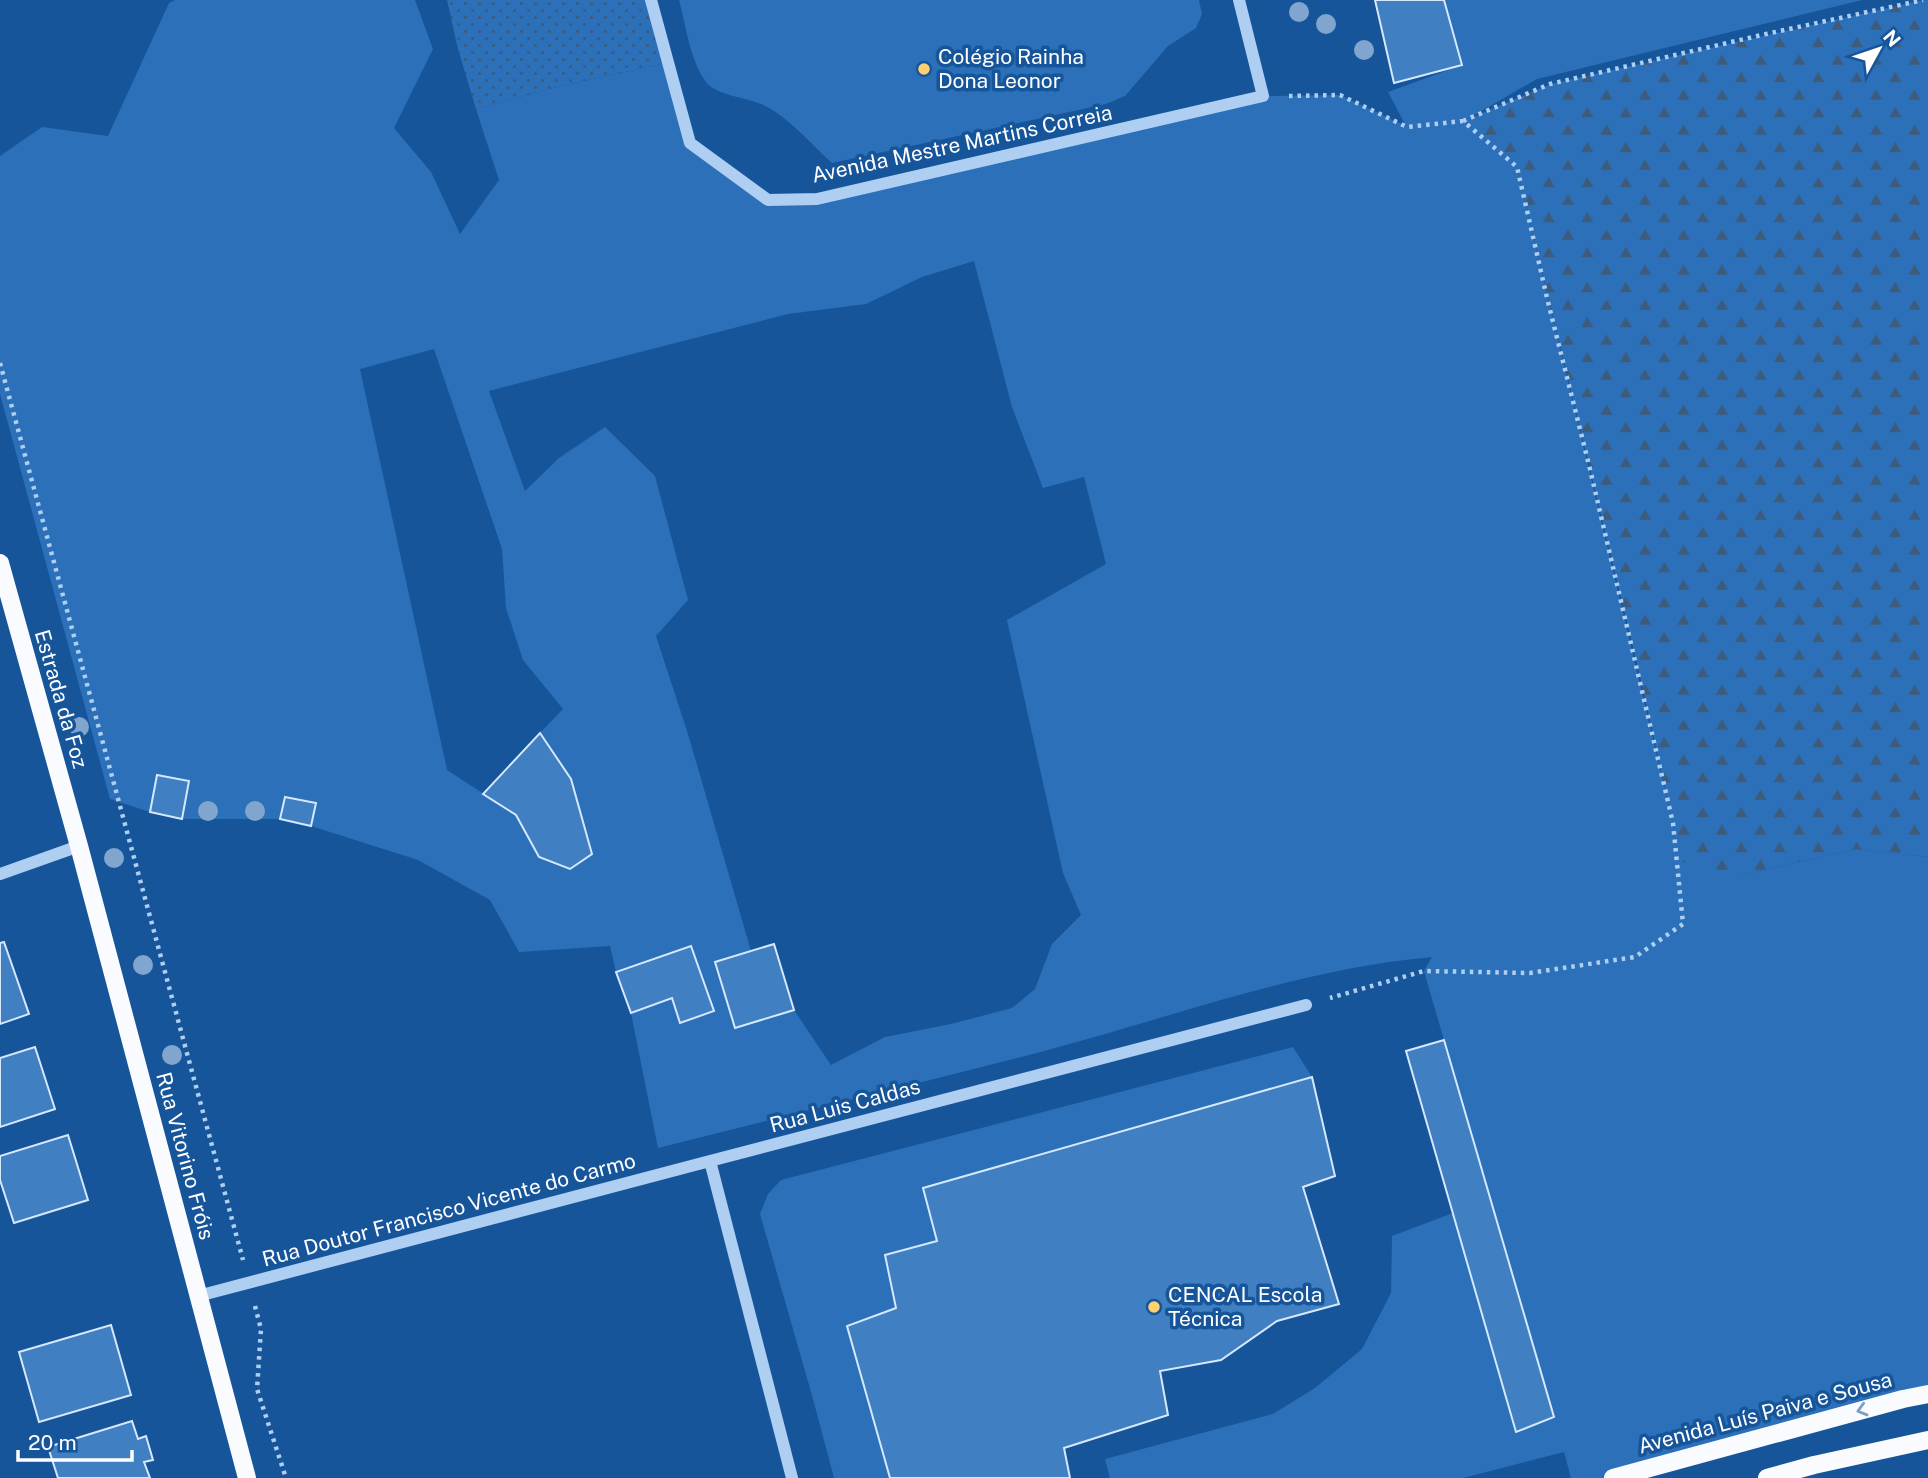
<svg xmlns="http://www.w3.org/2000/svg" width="1928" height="1478" viewBox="0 0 1928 1478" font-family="'Public Sans',sans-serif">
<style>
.green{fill:#2b70b9;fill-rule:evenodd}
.forest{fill:url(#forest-firs)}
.garden{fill:url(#garden-dots)}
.building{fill:#407fc2;stroke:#d5e8fc;stroke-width:2}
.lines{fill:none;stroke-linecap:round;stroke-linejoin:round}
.path{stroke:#aecff2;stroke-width:4.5;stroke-dasharray:3.5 5;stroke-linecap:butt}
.minor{stroke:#aecff2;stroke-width:12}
.major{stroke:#f9fbff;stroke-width:18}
.tree{fill:#80a6d0}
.oneway{stroke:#7da0c8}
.poi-dot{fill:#ffd06f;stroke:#17559b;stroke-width:2.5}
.labels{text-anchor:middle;stroke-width:7;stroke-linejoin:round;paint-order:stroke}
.poi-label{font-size:21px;fill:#fff;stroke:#17559b;text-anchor:start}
.street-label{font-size:21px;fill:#fff;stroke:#17559b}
</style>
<defs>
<pattern id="forest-firs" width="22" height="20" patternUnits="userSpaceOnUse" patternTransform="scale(1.75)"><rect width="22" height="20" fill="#2b70b9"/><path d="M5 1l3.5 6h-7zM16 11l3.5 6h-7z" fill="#3d5c7d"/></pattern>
<pattern id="garden-dots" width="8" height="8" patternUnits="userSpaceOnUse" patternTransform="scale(1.75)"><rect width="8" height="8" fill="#2b70b9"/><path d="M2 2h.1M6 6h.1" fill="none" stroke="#3d5c7d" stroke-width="1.8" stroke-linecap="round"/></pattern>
</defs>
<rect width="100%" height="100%" fill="#17559b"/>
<path class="green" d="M175 0H415L433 49 394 128 431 172 460 234 499 180 476 109 552 88 670 62 690 143 768 200 817 199 1263 96 1340 95 1406 126 1388 92 1462 65 1444 0H1862L1537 79 1464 121 1517 167 1673 823 1676 856 1741 875 1856 849 1928 857V1394L1614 1478H1571L1564 1452 1463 1478H1110L1105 1459 1273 1414 1315 1388 1362 1349 1391 1293 1392 1236 1453 1213 1516 1431 1553 1417 1424 971 1432 957C1300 969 1175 1016 1048 1050 918 1084 788 1115 658 1148L631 1013 616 972 610 946 519 952 490 900 418 860 311 826 280 819H182L150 812 110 799 0 394V156L42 127 108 136 169 3ZM974 261 1012 407 1043 488 1084 477 1106 564 1007 620 1063 873 1081 915 1052 944 1035 989 1012 1008 951 1024 885 1037 831 1065 794 1010 735 1027 715 962 751 951 688 734 656 636 688 600 655 476 605 427 559 458 525 491 489 391 788 314 866 304 922 277ZM434 349 502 549 506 608 523 660 563 709 540 733 571 779 592 854 570 869 539 857 516 815 447 770 360 369Z
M679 0H1199L1202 14 1196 28 1168 46 1125 96 1106 104 832 163C812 145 786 114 761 104 747 98 716 95 706 82 690 60 686 26 679 0Z
M1293 1047 1312 1077 923 1188 937 1241 886 1255 896 1308 890 1478H834L813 1399 760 1214 768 1194 781 1180Z"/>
<path class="forest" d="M1923 0H1928V857L1856 849 1741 875 1695 871 1676 856 1673 823 1641 680 1517 167 1463 121 1551 84Z"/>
<path class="garden" d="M447 0H654L670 62 552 88 476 109 458 49Z"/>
<path class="building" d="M1375 0H1444L1462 65 1394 83Z
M540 733 571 779 592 854 570 869 539 857 516 815 483 794Z
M157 775 189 781 182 819 150 812Z
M285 797 316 803 311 826 280 819Z
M4 942 29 1014 0 1024V943Z
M774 944 794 1010 735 1028 715 962Z
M691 946 714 1011 680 1023 672 998 631 1013 616 972Z
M1444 1040 1554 1417 1516 1432 1406 1051Z
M35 1047 55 1109 0 1127V1058Z
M1312 1077 1335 1176 1303 1187 1339 1304 1277 1321 1221 1360 1160 1371 1168 1415 1064 1448 1070 1478H890L847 1326 896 1308 885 1255 937 1241 923 1188Z
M68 1135 88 1200 14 1223 0 1180V1156Z
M111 1325 131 1395 39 1422 19 1352Z
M132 1421 138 1439 146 1436 153 1460 144 1462 150 1478H58L48 1447Z"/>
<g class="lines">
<path class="path" d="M1289 96 1340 95 1407 127 1463 121 1517 167 1547 298 1589 465 1673 823 1683 924 1635 957 1530 973 1424 971 1330 998
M1463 121 1550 84 1766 34 1923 0
M0 363 243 1260
M255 1306 261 1329 257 1389 286 1478"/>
<path class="minor" d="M651 0 690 143 768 200 817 199 1263 96 1239 0
M0 874 79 846
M198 1296 710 1161
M792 1478 710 1161 1306 1005"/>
<path class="major" d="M0 563 79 846 247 1478
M1613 1478 1903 1399 1928 1394
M1767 1478 1814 1465 1928 1440"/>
</g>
<g class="tree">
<circle cx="1299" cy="12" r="10"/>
<circle cx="1326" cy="24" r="10"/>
<circle cx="1364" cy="50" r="10"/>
<circle cx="79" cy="727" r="10"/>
<circle cx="208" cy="811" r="10"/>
<circle cx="255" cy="811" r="10"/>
<circle cx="114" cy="858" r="10"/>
<circle cx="143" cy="965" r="10"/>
<circle cx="172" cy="1055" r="10"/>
</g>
<defs><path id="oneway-chevron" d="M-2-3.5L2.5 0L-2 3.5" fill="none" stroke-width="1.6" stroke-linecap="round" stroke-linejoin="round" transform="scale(1.75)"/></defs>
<use class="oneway" href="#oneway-chevron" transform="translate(1862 1410) rotate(164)"/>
<g class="poi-dot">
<circle cx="924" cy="69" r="7"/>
<circle cx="1154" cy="1307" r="7"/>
</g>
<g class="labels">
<g class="poi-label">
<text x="938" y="64">Colégio Rainha<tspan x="938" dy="24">Dona Leonor</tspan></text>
<text x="1168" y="1302">CENCAL Escola<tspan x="1168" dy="24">Técnica</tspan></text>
</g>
<g class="street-label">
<text transform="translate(962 144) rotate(-12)" y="7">Avenida Mestre Martins Correia</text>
<text transform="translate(61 699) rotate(74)" y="7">Estrada da Foz</text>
<text transform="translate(845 1106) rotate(-15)" y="7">Rua Luis Caldas</text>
<text transform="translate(185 1156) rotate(75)" y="7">Rua Vitorino Fróis</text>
<text transform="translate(449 1210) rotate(-15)" y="7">Rua Doutor Francisco Vicente do Carmo</text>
<text transform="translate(1765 1413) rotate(-15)" y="7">Avenida Luís Paiva e Sousa</text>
</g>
</g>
<g transform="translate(1879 49) rotate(50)" stroke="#17559b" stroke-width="5" paint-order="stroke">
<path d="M0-5L12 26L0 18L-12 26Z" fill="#ffffff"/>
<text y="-10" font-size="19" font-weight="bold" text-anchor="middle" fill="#ffffff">N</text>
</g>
<path d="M18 1450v10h114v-10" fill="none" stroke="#ffffff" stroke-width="3.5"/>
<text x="28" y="1450" font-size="21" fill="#ffffff" stroke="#17559b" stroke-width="5" paint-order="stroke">20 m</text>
</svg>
